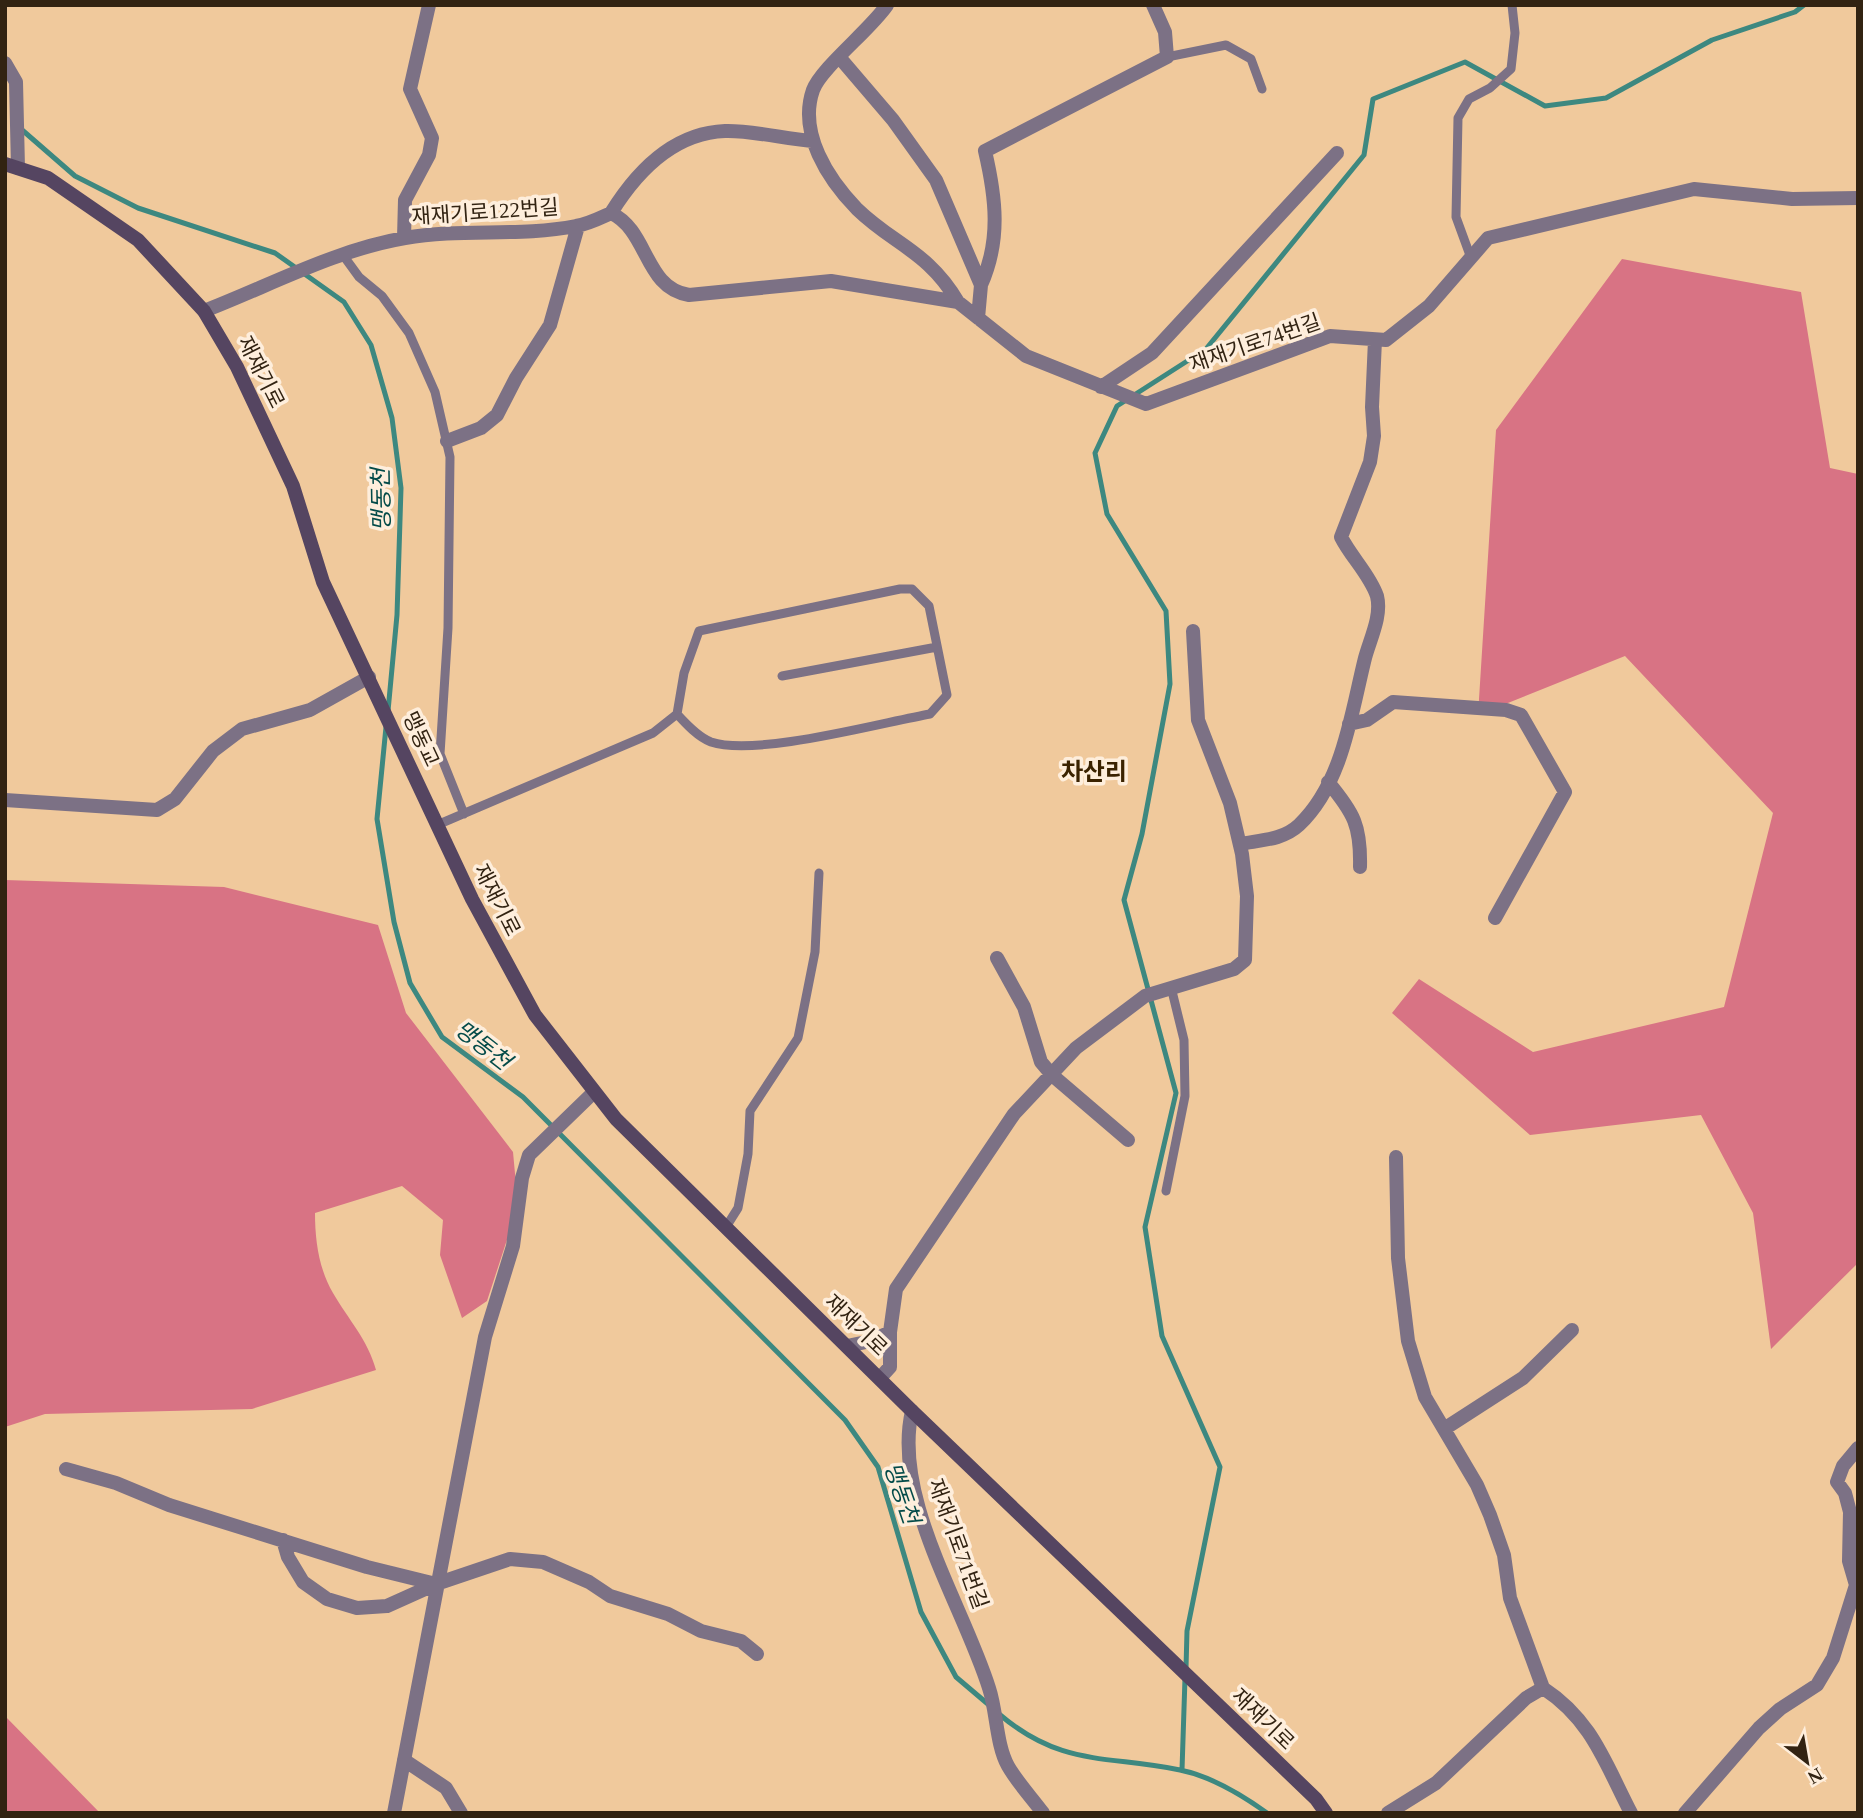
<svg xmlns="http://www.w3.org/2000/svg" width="1863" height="1818" viewBox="0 0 1863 1818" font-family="'Times New Roman','Noto Sans KR',serif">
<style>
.forest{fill:#d87384}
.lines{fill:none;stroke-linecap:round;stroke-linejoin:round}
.stream{stroke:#3d8880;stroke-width:5}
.lane{stroke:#7c7185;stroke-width:9}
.street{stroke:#7c7185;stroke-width:14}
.secondary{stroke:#554561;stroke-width:14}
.labels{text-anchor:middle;stroke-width:7;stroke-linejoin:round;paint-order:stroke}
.street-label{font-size:21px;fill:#322312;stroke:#feeedc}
.water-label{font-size:23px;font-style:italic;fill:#044b49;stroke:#feeedc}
.quarter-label{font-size:24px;font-weight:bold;fill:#3b2301;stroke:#feeedc}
</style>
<rect width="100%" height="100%" fill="#f0c99c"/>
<path class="forest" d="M1622 259 1801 292 1830 468 1858 474V1263L1771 1349 1753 1213 1701 1115 1530 1135 1392 1013 1419 979 1533 1052 1724 1007 1773 813 1625 656 1478 715 1496 430Z
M5 880 224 887 378 925 406 1013 513 1152 518 1206 487 1301 462 1318 440 1255 443 1220 402 1186 315 1213C315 1241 319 1269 333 1293 348 1319 368 1340 376 1370L252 1409 45 1414 5 1427Z
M5 1716 100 1813H5Z"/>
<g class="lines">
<path class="stream" d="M21 129 75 176 138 208 275 253 344 302 371 345 392 418 401 488 397 615 388 711
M386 727 377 819 394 922 410 983 442 1037 523 1097 845 1420 878 1467 921 1612 956 1677 989 1705
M1186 1668 1187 1631 1220 1467 1162 1336 1145 1227 1176 1093 1124 900 1142 834 1170 684 1166 611 1107 514 1095 453 1117 406 1206 349 1364 155 1373 99 1465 62 1545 106 1606 98 1712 40 1795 12 1804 5
M999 1714C1061 1767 1107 1755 1180 1770 1210 1776 1242 1795 1267 1813
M1182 1770 1185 1678"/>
<path class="lane" d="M1167 57 1226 45 1251 59 1262 89
M343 255 359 277 382 296 409 333 435 392 450 457 448 628 440 754 464 814
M1471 258 1456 217 1458 118 1469 99 1490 88 1511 69 1515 33 1512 5
M782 676 937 647
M437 825 653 733 677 714 684 673 699 631 900 589H912L929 606 947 695 930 714C880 723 756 757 711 742 698 737 686 724 677 714
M1166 1191 1185 1096 1184 1040 1171 987
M726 1227 738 1208 748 1154 750 1111 798 1038 815 952 819 873"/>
<path class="street" d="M887 5C871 29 821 68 813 90 798 133 828 179 857 209 894 245 928 251 958 302
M840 58 893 120 936 180 981 285 978 318
M5 63 16 82 18 168
M611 213C649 231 644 288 689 295L831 281 958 302 1026 356 1146 404 1330 336 1386 340 1429 306 1488 238 1694 189 1792 199 1858 198
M611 213C637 171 673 133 725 131 750 130 786 139 812 141
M404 238 405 200 429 155 432 138 410 89 429 5
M981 285C1001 240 996 198 985 151L1167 57 1165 32 1153 5
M204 311C269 286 335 250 405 238 462 228 520 237 576 226 588 224 600 218 611 213
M1101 387 1152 353 1337 153
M447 441 481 428 497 415 516 378 550 325 578 226
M1349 724 1367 720 1393 702 1506 710 1521 715 1565 792 1495 918
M1328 782C1354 813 1361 826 1360 867
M5 800 157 810 175 799 213 751 242 729 310 710 369 677
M1240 844C1261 840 1283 840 1299 825 1343 783 1351 714 1365 658 1370 639 1382 616 1377 596 1370 575 1351 557 1341 537L1370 462 1374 436 1372 407 1375 340
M997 958 1024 1007 1041 1062 1052 1075 1128 1140
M1396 1157 1398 1258 1408 1341 1425 1397 1477 1485 1490 1515 1504 1555 1510 1598 1543 1688
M847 1346 871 1341 890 1332
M880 1378 890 1367V1332L896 1289 1014 1114 1076 1048 1145 996 1234 969 1245 960 1247 896 1242 854 1230 803 1198 720 1193 631
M912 1411C892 1498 963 1605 989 1688 997 1712 996 1744 1008 1766 1017 1782 1032 1798 1043 1813
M1444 1429 1523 1378 1572 1330
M66 1469 116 1483 169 1505 367 1567 436 1584
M283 1540 288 1557 303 1582 327 1599 357 1608 387 1606 436 1584 510 1559 543 1562 589 1582 610 1596 668 1614 701 1631 741 1641 757 1654
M404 1760 446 1788 461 1813
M394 1813 485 1337 513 1246 522 1178 529 1155 594 1092
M1388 1813 1436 1783 1526 1698 1543 1688C1592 1720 1605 1763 1631 1813
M1685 1813 1759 1728 1780 1709 1817 1685 1833 1658 1856 1585 1849 1561 1850 1512 1845 1493 1837 1482 1843 1466 1858 1448"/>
<path class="secondary" d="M5 164 48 178 138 240 204 311 237 367 293 486 323 582 472 899 535 1015 616 1119 912 1411 1316 1799 1326 1813"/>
</g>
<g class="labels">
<g class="street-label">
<text transform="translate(485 212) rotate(-4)" y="7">재재기로122번길</text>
<text transform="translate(1255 343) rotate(-19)" y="7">재재기로74번길</text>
<text transform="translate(261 372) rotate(63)" y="7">재재기로</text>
<text transform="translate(421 739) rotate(65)" y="7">맹동교</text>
<text transform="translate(497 900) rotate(63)" y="7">재재기로</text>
<text transform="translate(856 1325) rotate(44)" y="7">재재기로</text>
<text transform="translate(958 1544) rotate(70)" y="7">재재기로71번길</text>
<text transform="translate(1263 1719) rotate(44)" y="7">재재기로</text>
</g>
<g class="water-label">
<text transform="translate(381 500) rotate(-91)" y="8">맹동천</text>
<text transform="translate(483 1045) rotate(38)" y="8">맹동천</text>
<text transform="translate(902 1493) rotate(71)" y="8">맹동천</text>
</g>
<g class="quarter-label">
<text x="1094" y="780">차산리</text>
</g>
</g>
<rect width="1863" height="1818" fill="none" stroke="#322312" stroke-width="14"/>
<g transform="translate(1807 1762) rotate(149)" stroke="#feeedc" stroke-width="5" paint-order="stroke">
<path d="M0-5L12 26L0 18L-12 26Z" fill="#322312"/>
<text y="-10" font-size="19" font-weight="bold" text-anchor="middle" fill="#322312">N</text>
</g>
</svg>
